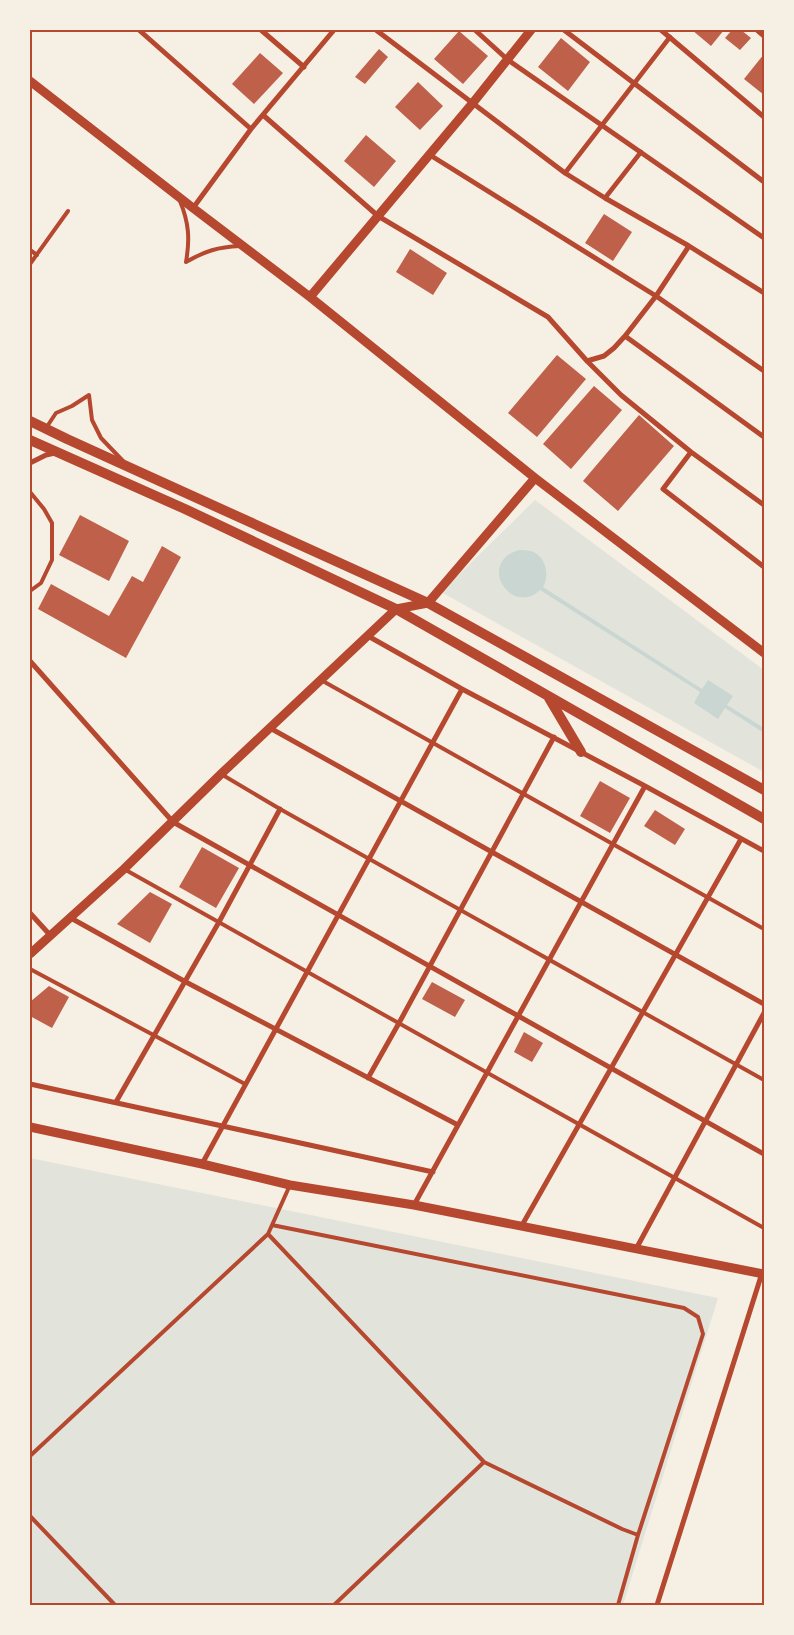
<svg xmlns="http://www.w3.org/2000/svg" width="794" height="1635" viewBox="0 0 794 1635" font-family="'Zilla Slab',serif">
<style>
.green{fill:#e2e4dc}
.water{fill:#c9d6d2}
.building{fill:#bf614a}
.lines{fill:none;stroke-linecap:round;stroke-linejoin:round}
.service{stroke:#b5482f;stroke-width:4}
.pedestrian{stroke:#b5482f;stroke-width:4.5}
.minor{stroke:#b5482f;stroke-width:5}
.tertiary{stroke:#b5482f;stroke-width:9}
.secondary{stroke:#b5482f;stroke-width:10}
.neatline{fill:none;stroke:#b5482f;stroke-width:2}
</style>
<rect width="100%" height="100%" fill="#f6efe4"/>
<path class="green" d="M535 500 764 670V772L441 592Z
M30 1158 718 1298 623 1605H30Z"/>
<path class="water" d="M519 550C522 550 527 550 531 551 546 556 550 575 543 587L702 689 708 680 733 696 727 705 764 728V733L725 708 718 719 694 703 700 692 540 590C515 614 483 574 508 555 511 553 515 551 519 550Z"/>
<path class="building" d="M692 30H724L711 46Z
M732 30H741L751 38 740 50 725 38Z
M459 31 488 56 463 84 434 59Z
M561 38 590 62 568 91 538 67Z
M379 49 388 57 365 84 355 77Z
M260 53 283 73 254 104 232 84Z
M764 54V95L744 79Z
M418 82 443 106 420 130 395 107Z
M366 135 396 161 374 187 344 161Z
M604 214 632 232 613 261 585 243Z
M410 249 447 273 433 295 396 272Z
M557 355 586 379 537 437 508 413Z
M594 386 622 410 571 469 543 444Z
M639 415 674 446 618 511 583 481Z
M80 515 129 541 109 581 59 555Z
M162 546 181 557 126 658 38 609 51 584 109 616 132 576 143 582Z
M600 781 630 798 610 833 580 816Z
M655 810 685 829 675 845 644 826Z
M202 847 239 868 216 908 179 887Z
M150 892 172 904 150 943 117 924Z
M432 982 465 1000 455 1017 422 999Z
M49 986 69 997 52 1028 30 1016V1002Z
M524 1032 543 1043 532 1062 514 1052Z"/>
<g class="lines">
<path class="service" d="M180 201C189 223 190 239 186 262
M30 250 37 255
M186 262C205 251 218 247 240 246
M30 264 68 211
M46 428 56 413 72 406 89 395 92 420 101 438 123 461
M30 492 44 509 52 523V560L41 583 30 591
M321 680 764 929
M221 774 280 809 764 1080
M124 869 764 1228
M30 969 245 1084
M272 1225 684 1308 698 1317 703 1334 638 1535
M268 1234 484 1462 334 1605
M30 1456 268 1234 290 1185
M484 1462 622 1529 638 1535 618 1605
M30 1516 115 1605"/>
<path class="pedestrian" d="M565 173 670 37
M605 198 641 152"/>
<path class="minor" d="M139 30 251 129
M261 30 304 67
M376 30 565 173 605 198 689 246 764 293
M475 30 508 60 764 238
M564 30 764 182
M661 30 764 117
M757 30 764 36
M263 115 378 216 548 317 587 361 621 395 691 452 764 505
M430 155 656 296 764 371
M193 208 251 129 334 30
M625 336 764 437
M587 361 604 356 614 348 625 336 656 296 689 246
M691 452 663 489 764 567
M30 463 46 455 55 453
M368 636 462 689 645 786 764 851
M30 661 173 822 764 1154
M270 728 764 1004
M30 913 50 935
M69 917 184 981 458 1125
M368 1078 399 1023 554 737
M30 1084 433 1172
M116 1102 219 922 280 809
M202 1164 462 689
M414 1205 645 786
M521 1227 741 839
M636 1249 764 1013
M657 1605 762 1273"/>
<path class="tertiary" d="M30 81 193 208 310 297 535 478 764 653
M310 297 472 104 531 30
M30 954 124 869 221 774 396 609 428 603 535 478
M30 1127 202 1164 290 1185 414 1205 764 1274"/>
<path class="secondary" d="M30 421 67 439 428 603 764 790
M30 440 185 509 396 609 764 819
M549 698 581 752"/>
</g>
<rect width="794" height="1635" fill="none" stroke="#f6efe4" stroke-width="62"/>
<rect x="31" y="31" width="732" height="1573" class="neatline"/>
</svg>
